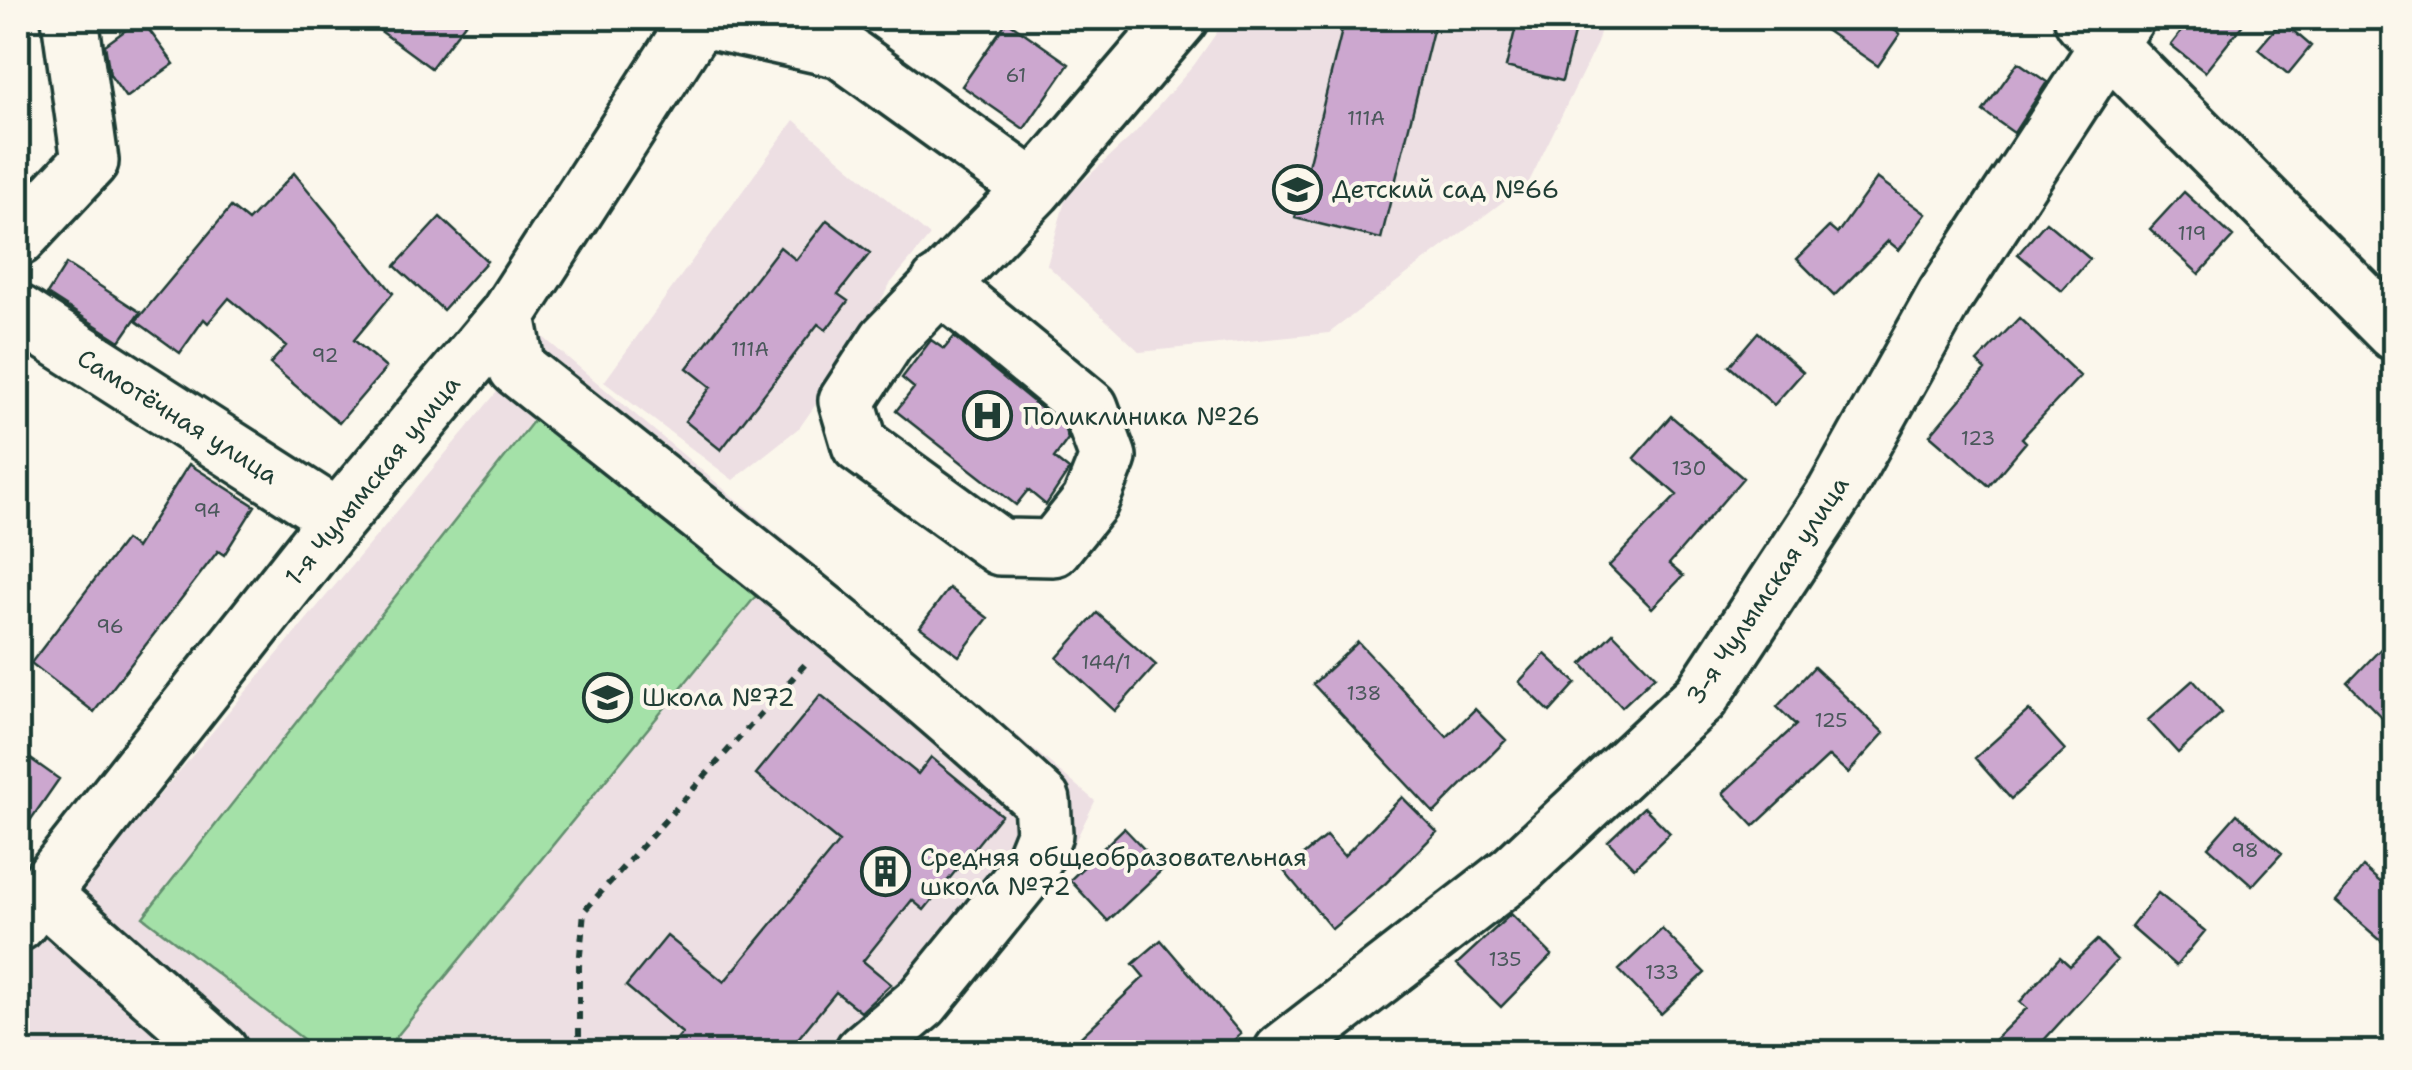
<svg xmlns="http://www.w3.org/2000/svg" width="2412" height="1070" viewBox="0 0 2412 1070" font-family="'Shantell Sans',sans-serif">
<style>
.built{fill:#eddfe3}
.green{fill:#a4e1a8;stroke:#628f6e;stroke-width:2.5}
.building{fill:#cca7cf;stroke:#1f3d34;stroke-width:2.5}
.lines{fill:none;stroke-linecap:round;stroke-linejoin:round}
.minor-casing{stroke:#1f3d34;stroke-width:62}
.path{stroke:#1f3d34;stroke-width:6;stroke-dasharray:8 8;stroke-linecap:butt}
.minor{stroke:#fbf7ec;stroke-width:55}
.labels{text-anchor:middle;stroke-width:8;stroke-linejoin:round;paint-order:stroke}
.number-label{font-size:20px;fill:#4a585b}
.poi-label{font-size:25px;fill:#1f3d34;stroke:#fbf7ec;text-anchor:start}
.street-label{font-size:25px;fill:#1f3d34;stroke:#fbf7ec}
</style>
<rect width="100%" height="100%" fill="#fbf7ec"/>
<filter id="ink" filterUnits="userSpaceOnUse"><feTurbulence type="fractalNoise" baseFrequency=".01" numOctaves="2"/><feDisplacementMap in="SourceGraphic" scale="20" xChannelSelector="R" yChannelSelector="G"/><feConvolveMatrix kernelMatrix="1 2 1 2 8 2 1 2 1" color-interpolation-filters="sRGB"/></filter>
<g filter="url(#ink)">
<path class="built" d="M1227 18H1604L1597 43 1529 182 1329 333 1140 352 1047 265 1066 197 1134 134 1194 65Z
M794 120 930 236 890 284 854 349 800 427 733 480 604 382Z
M543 337 1095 801 1069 854 882 1052H18V964Z"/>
<path class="green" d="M542 410 760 591 384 1052H320L143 917Z"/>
<path class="building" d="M363 18H469L431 68Z
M1345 18H1436L1381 239 1295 218Z
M1518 18H1578L1562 81 1506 67Z
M1808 18H1876L1900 34 1878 66Z
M2192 18H2248L2205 72 2171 45Z
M141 19 174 64 126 98 110 75 105 45Z
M1007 21 1069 64 1024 129 962 86Z
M2282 21 2311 46 2288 74 2258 49Z
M2018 62 2047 82 2014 133 1983 111Z
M294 173 393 293 354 340 386 368 339 423 270 364 286 346 229 298 208 323 204 319 180 353 136 321 231 207 248 221Z
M1877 178 1926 214 1899 250 1888 241 1834 296 1797 259 1829 227 1837 234Z
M2184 192 2233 237 2199 274 2150 229Z
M440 217 487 261 443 310 395 266Z
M827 220 870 253 838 294 848 301 826 330 818 324 721 450 685 421 711 387 687 368 780 247 796 260Z
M2046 222 2090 259 2062 291 2018 254Z
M66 264 140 312 120 341 47 294Z
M2019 318 2080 376 2022 438 2026 442 1989 486 1930 435 1985 370 1977 362Z
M1758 332 1803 372 1774 405 1729 366Z
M954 337 1064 427 1068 439 1054 458 1069 470 1046 505 1028 490 1016 505 896 411 914 388 902 378 931 340 944 349Z
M1671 416 1743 478 1669 564 1683 576 1652 608 1609 566 1677 495 1634 458Z
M189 464 255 506 224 555 218 551 94 712 31 663 125 540 136 548Z
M949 588 988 618 959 656 920 627Z
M1097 613 1156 665 1115 711 1057 658Z
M1613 633 1655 676 1622 707 1582 664Z
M2394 635V730L2348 683Z
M1358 642 1447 737 1475 709 1506 740 1434 813 1313 684Z
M1545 654 1576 683 1550 712 1519 682Z
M1814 667 1884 733 1848 773 1829 756 1754 826 1723 793 1796 725 1777 707Z
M2193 680 2222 713 2178 753 2148 720Z
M821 695 918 774 931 757 1001 815 924 910 912 900 863 961 891 984 861 1012 836 992 787 1052H666L682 1033 626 986 667 936 724 982 839 842 756 774Z
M2029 710 2065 750 2011 799 1975 758Z
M18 750 59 779 18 838Z
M1402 797 1437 832 1386 883 1332 929 1284 871 1326 836 1344 856Z
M1644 807 1670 833 1634 868 1608 841Z
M2237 814 2282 853 2252 886 2208 847Z
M1124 828 1163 869 1108 921 1070 880Z
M2363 867 2394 894V952L2335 901Z
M2158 893 2205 931 2176 966 2131 927Z
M1511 914 1552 955 1501 1007 1457 964Z
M1662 929 1705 973 1661 1014 1619 970Z
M1161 940 1241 1034 1220 1052H1065L1144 977 1133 964Z
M2097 940 2117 960 2033 1052H1982L2027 1008 2020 1002 2060 957 2070 966Z"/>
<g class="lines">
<defs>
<path id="minor" d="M698 18 841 50 1034 189
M2083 20 2394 332
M18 238 90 161 70 18
M939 284 1090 408 1108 457 1090 502 1053 548 1000 547 860 445 847 401 887 340 1034 189 1180 18
M18 313 338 518
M507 316 517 368C694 510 876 647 1042 801L1044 834 1030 869 922 1002 863 1052
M42 894 220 1052
M18 923 338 518 507 316 699 18
M1282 1052 1514 872 1701 697 1835 493 1945 296 2126 18"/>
</defs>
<use href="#minor" class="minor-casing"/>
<path class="path" d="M579 1052V966L584 911 808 661"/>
<use href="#minor" class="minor"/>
</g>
</g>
<defs>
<symbol id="school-ring" viewBox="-11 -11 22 22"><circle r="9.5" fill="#fbf7ec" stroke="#1f3d34" stroke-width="1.5"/><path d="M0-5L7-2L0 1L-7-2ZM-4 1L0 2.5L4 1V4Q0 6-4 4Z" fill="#1f3d34"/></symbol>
<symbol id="hospital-ring" viewBox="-11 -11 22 22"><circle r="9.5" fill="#fbf7ec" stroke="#1f3d34" stroke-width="1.5"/><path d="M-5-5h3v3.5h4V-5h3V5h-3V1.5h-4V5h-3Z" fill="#1f3d34"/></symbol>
<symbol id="building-ring" viewBox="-11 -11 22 22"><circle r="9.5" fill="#fbf7ec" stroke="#1f3d34" stroke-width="1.5"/><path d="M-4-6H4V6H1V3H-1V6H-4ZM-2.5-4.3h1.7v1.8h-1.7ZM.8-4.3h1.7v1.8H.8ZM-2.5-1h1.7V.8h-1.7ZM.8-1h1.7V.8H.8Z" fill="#1f3d34"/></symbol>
</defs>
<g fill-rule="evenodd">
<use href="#school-ring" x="1270" y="162" width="55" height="55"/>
<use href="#hospital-ring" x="960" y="388" width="55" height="55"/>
<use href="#school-ring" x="580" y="670" width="55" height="55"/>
<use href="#building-ring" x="858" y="844" width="55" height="55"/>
</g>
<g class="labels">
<g class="number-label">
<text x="1016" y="82">61</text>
<text x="1366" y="125">111А</text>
<text x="2192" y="240">119</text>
<text x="750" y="356">111А</text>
<text x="325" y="362">92</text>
<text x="1978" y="445">123</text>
<text x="1689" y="475">130</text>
<text x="207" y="517">94</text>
<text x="110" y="633">96</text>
<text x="1106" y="669">144/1</text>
<text x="1364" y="700">138</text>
<text x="1831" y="727">125</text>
<text x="2245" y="857">98</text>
<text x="1505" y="966">135</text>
<text x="1662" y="979">133</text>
</g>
<g class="poi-label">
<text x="1332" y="198">Детский сад №66</text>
<text x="1023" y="425">Поликлиника №26</text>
<text x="642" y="706">Школа №72</text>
<text x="920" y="866">Средняя общеобразовательная<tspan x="920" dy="29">школа №72</tspan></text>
</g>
<g class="street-label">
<text transform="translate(178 416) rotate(32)" y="9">Самотёчная улица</text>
<text transform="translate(372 480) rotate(-51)" y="9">1-я Чулымская улица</text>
<text transform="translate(1767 590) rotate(-56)" y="9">3-я Чулымская улица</text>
</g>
</g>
<rect width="2412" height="1070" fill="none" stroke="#fbf7ec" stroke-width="60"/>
<rect x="30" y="30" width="2352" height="1010" fill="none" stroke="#1f3d34" stroke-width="4" filter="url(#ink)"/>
</svg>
